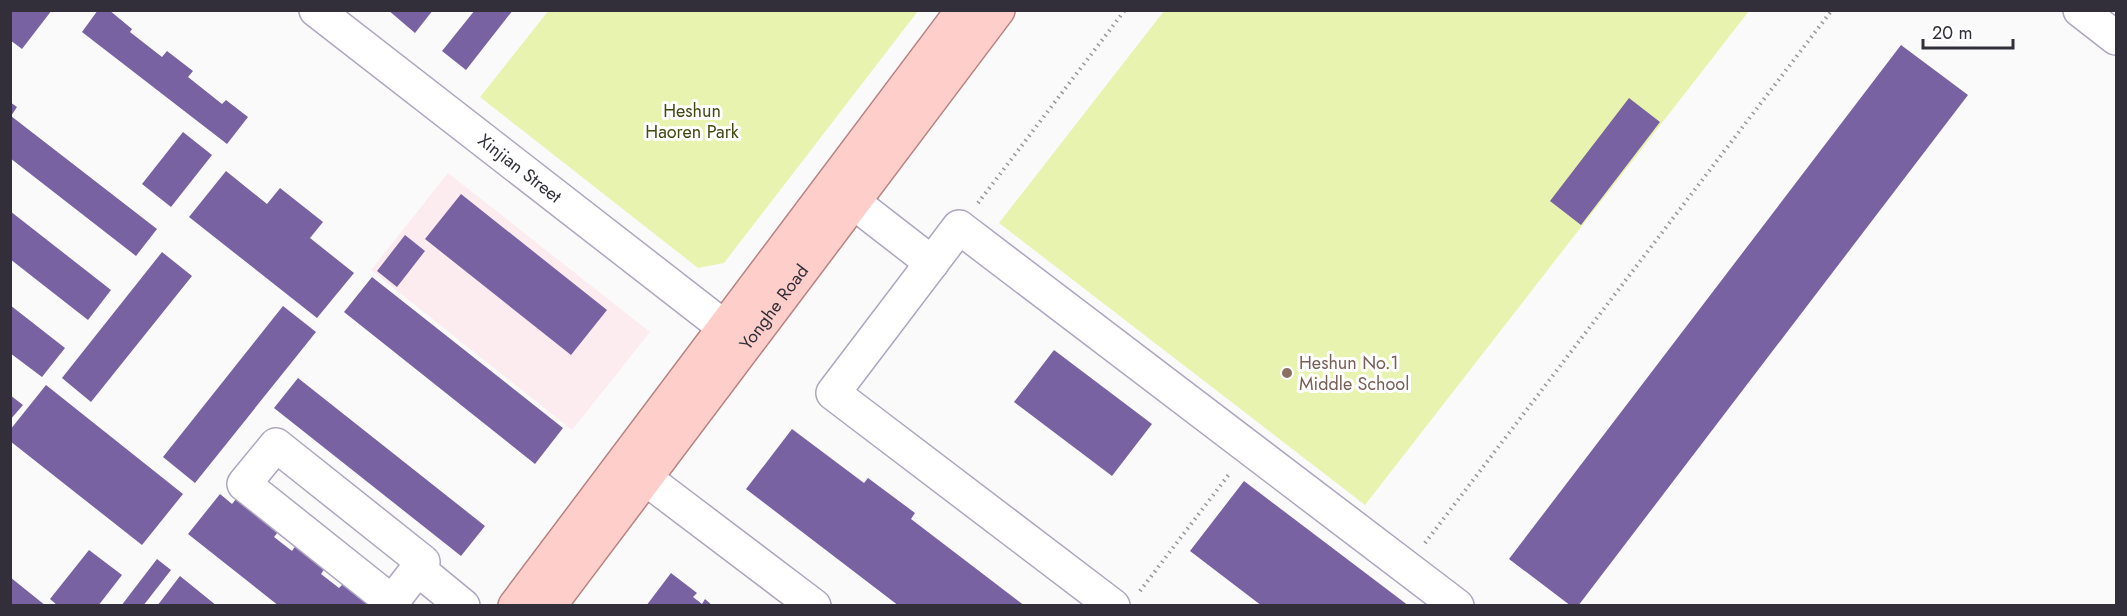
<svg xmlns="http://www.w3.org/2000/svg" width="2127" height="616" viewBox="0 0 2127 616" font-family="Jost,sans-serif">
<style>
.commercial{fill:#fcecf0}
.green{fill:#e9f3b0}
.building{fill:#7862a1}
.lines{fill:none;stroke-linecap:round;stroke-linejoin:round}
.minor-casing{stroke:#aea5c0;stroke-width:36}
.major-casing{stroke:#b78281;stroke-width:36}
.path{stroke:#99979c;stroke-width:4;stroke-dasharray:1.5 4.5;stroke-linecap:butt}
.minor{stroke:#fff;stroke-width:33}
.major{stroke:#fecfca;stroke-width:33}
.education-dot{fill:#8d6e63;stroke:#fff;stroke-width:2}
.labels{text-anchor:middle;stroke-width:6;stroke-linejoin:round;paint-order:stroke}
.park-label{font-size:18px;fill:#434911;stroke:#fff}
.street-label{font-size:18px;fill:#322f3a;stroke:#fff}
.education-label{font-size:18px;fill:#785e54;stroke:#fff;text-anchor:start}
</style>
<rect width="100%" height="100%" fill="#fafafa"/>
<path class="commercial" d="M448 173 650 332 572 430 371 270Z"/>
<path class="green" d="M549 10H918V11L724 263 698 268 480 97Z
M1164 11H1749L1365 505 999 223Z"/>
<path class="building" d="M10 10H52L22 49 10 40Z
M98 10H109L132 29 130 32 162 57 167 51 193 71 188 77 222 104 226 100 248 117 227 144 82 32Z
M388 10H433L415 33Z
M475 10H513L466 70 442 51Z
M1901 45 1968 95 1578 606H1571L1509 559Z
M1629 98 1660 122 1581 225 1550 201Z
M10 102 17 107 11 116 157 229 136 256 10 158Z
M183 132 212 155 171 207 142 184Z
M226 171 267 204 280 188 323 222 310 238 354 273 317 318 189 217Z
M461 194 607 310 571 355 425 239Z
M10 211 111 290 88 320 10 259Z
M405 235 425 251 397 287 377 271Z
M162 252 192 276 91 402 62 378Z
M372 277 563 428 535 464 344 312Z
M10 305 65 348 42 377 10 353Z
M283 306 316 332 195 483 163 457Z
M1054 350 1152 424 1112 476 1014 402Z
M298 378 485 526 461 556 274 408Z
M46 385 183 494 142 545 10 441V430Z
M10 395 23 405 10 420Z
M792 429 864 483 868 478 915 513 911 519 1025 606H899L746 489Z
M1244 481 1409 606H1262L1190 551Z
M220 494 232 504 236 499 278 532 274 537 292 551 296 545 325 568 321 574 339 588 343 584 370 606H279L188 534Z
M89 550 122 575 98 606H58L50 599Z
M157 559 171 570 143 606H121Z
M671 573 697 593 693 597 702 604 705 599 713 606H646Z
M180 576 217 606H157Z
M10 577 46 606H10Z"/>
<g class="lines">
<defs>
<g id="minor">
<path id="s1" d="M316 10 724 327"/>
<path d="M2080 10 2116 38"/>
<path d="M852 201 932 263"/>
<path d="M276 445 423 562 392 602 244 484Z"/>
<path d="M645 478 814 606"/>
<path d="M418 569 463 606"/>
<path d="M1113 606 833 393 959 227 1457 606"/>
</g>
<g id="major">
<path d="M515 606 963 10"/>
<path id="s2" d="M549 606 998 10"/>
</g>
</defs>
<use href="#minor" class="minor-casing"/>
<use href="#major" class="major-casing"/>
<path class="path" d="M978 203 1125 10
M1425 543 1832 10
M1140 591 1230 473"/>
<use href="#minor" class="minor"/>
<use href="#major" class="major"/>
</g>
<circle class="education-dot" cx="1287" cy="373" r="6"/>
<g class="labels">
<g class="park-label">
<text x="692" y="117">Heshun<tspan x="692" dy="21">Haoren Park</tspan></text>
</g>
<g class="street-label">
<text dy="6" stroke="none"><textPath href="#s1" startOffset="258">Xinjian Street</textPath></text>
<text dy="6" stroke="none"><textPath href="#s2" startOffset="374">Yonghe Road</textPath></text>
</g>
<g class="education-label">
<text x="1299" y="369">Heshun No.1<tspan x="1299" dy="21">Middle School</tspan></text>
</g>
</g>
<rect width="2127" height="616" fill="none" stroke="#322f3a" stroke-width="24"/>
<path d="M1923 39v9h90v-9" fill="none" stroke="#322f3a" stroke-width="3"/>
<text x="1932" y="39" font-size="18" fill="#322f3a" stroke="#ffffff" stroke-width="4.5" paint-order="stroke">20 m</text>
</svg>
